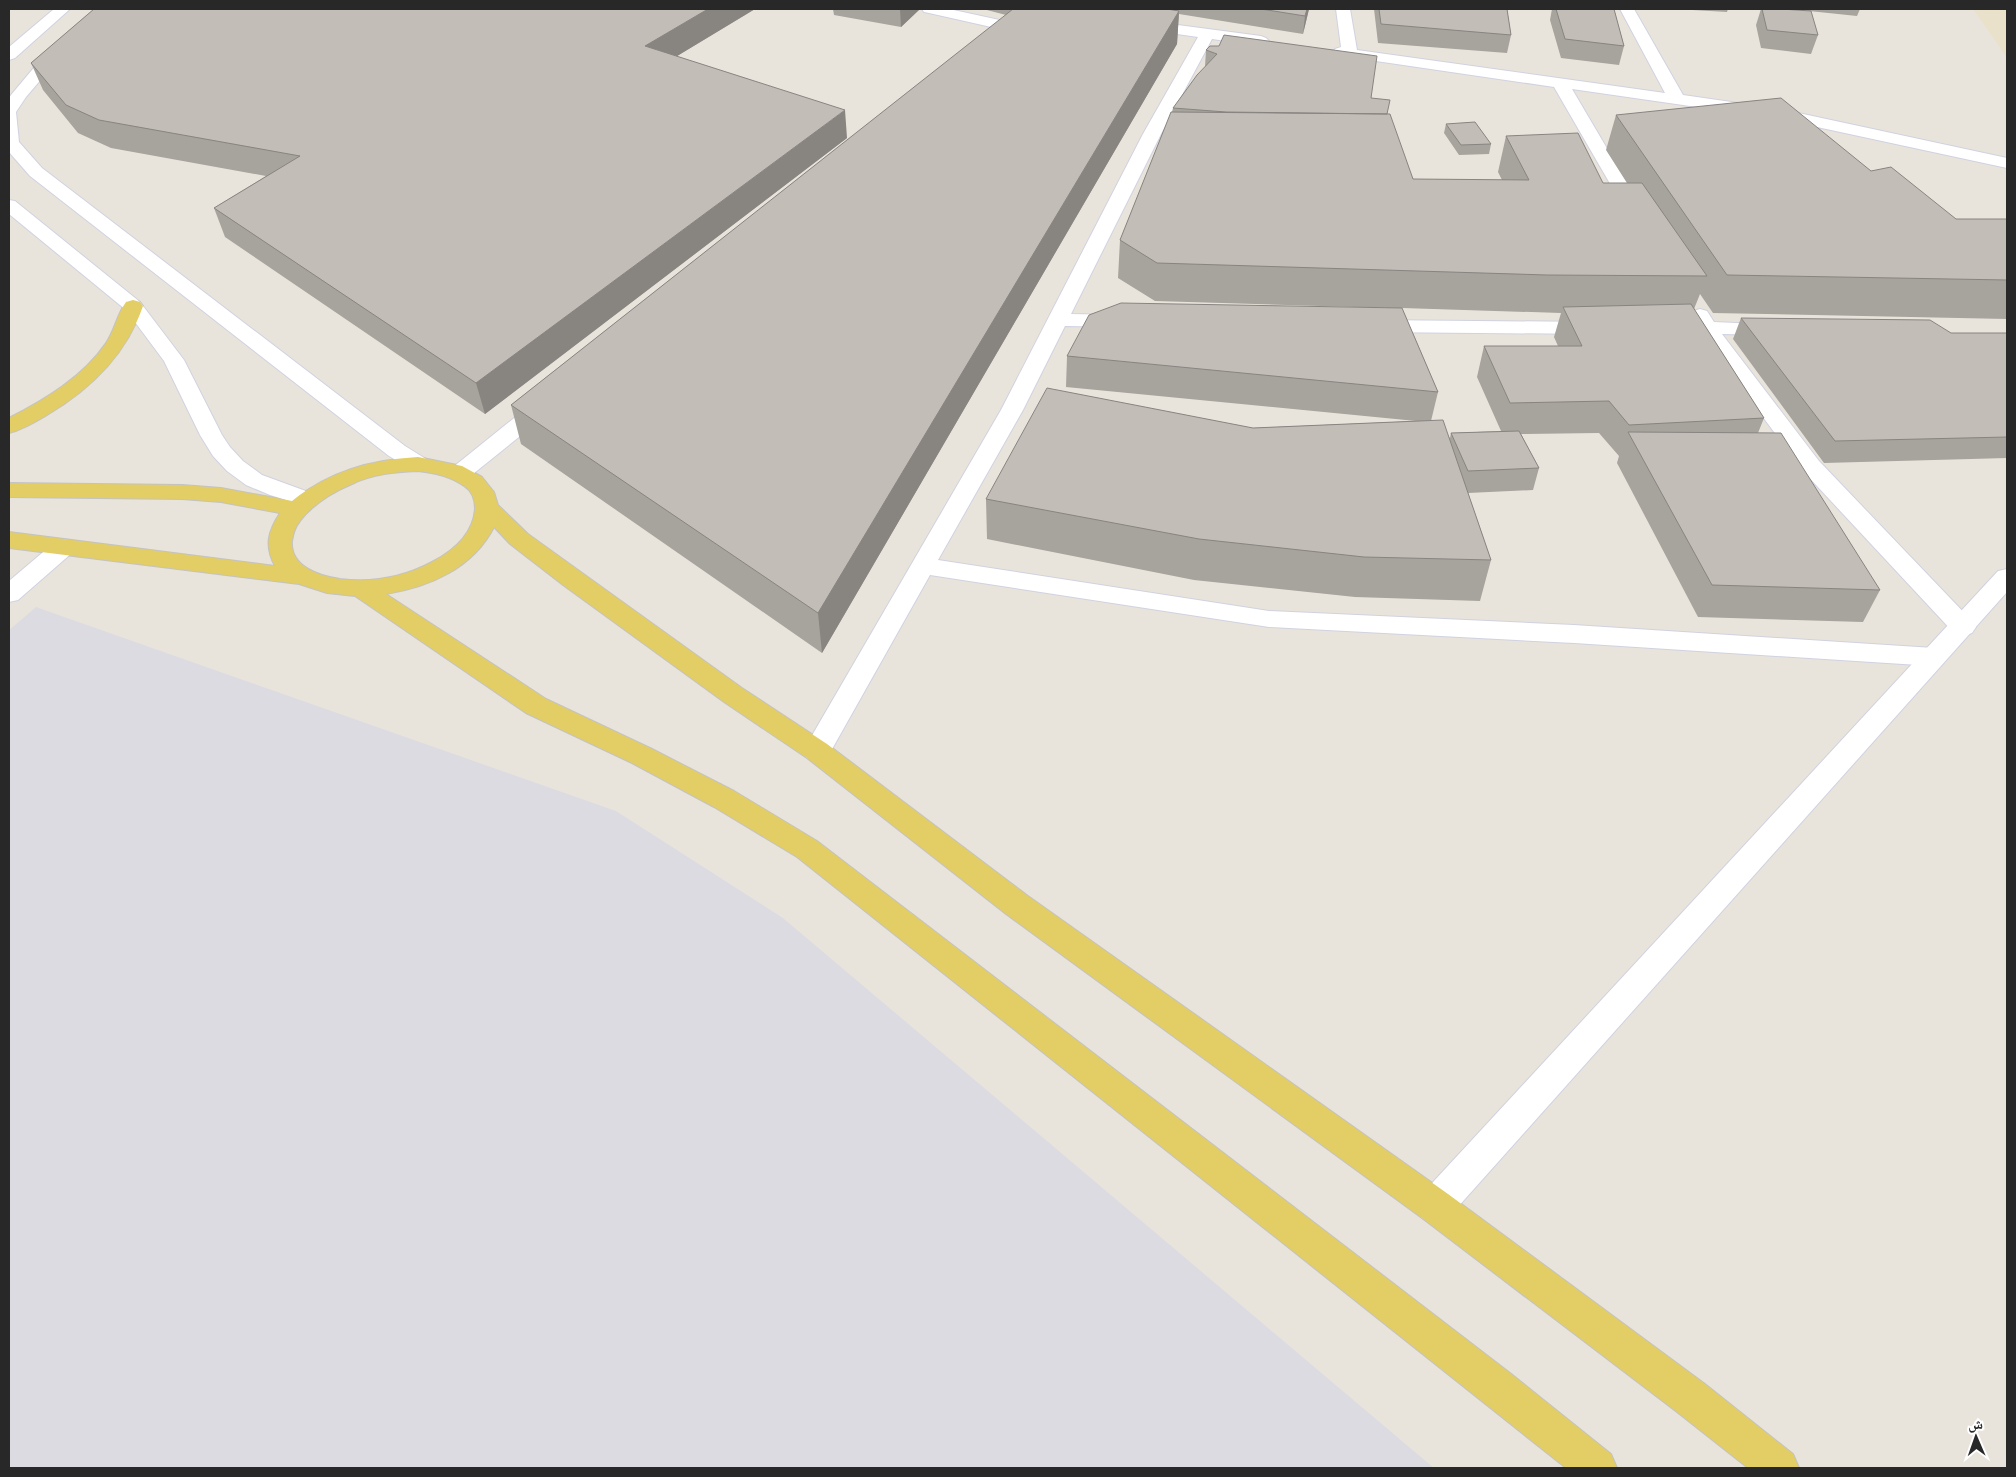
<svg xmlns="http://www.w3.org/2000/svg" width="2016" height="1477" viewBox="0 0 2016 1477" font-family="'Sofia Sans Condensed','Noto Naskh Arabic',sans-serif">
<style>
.industrial{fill:#dddbe2}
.education{fill:#eae1cb}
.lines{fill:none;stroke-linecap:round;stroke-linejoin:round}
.minor-casing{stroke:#d0d2e0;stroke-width:2}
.tertiary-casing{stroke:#d0d2e0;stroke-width:2}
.primary-casing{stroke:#c3c3c3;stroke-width:2}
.minor{fill:#fff;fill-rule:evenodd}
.tertiary{fill:#fff;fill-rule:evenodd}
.primary{fill:#e3cd65;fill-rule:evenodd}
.wall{fill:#a7a39d;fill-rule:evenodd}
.shaded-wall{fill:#888480}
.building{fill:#c2bdb7;stroke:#888480}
</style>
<rect width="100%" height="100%" fill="#e9e4db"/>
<path class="industrial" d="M36 607 616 811 783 918 1434 1468H9V630Z"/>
<path class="education" d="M1973 9H2007V59L2003 52Z"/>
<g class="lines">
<defs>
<path id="minor" d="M922 9H949L1023 25 1026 28 1023 31 1018 33 929 13 924 12Z
M1336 9H1350L1357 50 1665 93 1620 9H1634L1683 95 1780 109 2007 158V168L1780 119 1572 89 1645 213 1643 217 1636 219 1629 217 1627 213 1554 87 1335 55 1333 52 1335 49 1341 47Z
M1140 20 1261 36 1266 38 1269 41 1266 44 1261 46 1212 39 1161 134 1071 314 1123 315 1130 317 1133 321 1130 325 1123 327 1065 326 1023 410 938 560 1269 611 1574 625 1934 648 1943 651 1947 657 1943 663 1934 666 1574 643 1269 627 930 575 827 758 817 761 807 758 803 751 1001 410 1143 134 1198 37 1135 28 1132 25 1135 22Z
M1700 309 1707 311 1714 322 1780 325 1783 329 1780 333 1773 335 1722 334 1819 461 1972 621 1976 627 1972 633 1963 636 1954 633 1803 471 1701 334 1662 331 1659 327 1662 323 1694 321 1690 315 1693 311Z
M1374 320 1593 322 1600 324 1603 328 1600 332 1593 334 1374 332 1367 330 1364 326 1367 322Z
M547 396 555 398 558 403 555 408 468 478 460 480 452 478 449 473 452 468 539 398Z
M64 539 73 542 76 547 73 552 18 600 9 602V581L55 542Z"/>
<path id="tertiary" d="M54 9H70L15 58 9 60V47Z
M106 9H122L49 70 26 97 16 112 19 142 42 168 405 446 426 459 429 464 426 469C411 473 401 463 389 456L30 176 9 152V98L11 95 37 64Z
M9 200 15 201 140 302 184 360 222 435 230 447 243 461 262 475 314 494 318 499 314 504 306 506 270 495 246 485 227 471 213 456 200 435 164 361 126 310 9 214Z
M2007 569V592L1448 1218 1435 1223 1422 1218 1417 1206 1422 1194 1998 571Z"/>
<path id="primary" d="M133 300 140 302 143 306C126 355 91 389 47 415 35 422 22 430 9 433V418C44 400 83 377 106 343 115 330 117 314 126 302Z
M418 457 462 466 482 477 494 492 498 505 528 534 742 688 827 744 1028 896 1448 1194 1705 1384 1793 1454 1799 1468H1748L1677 1412 1422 1218 1006 914 807 758 724 702 563 585 510 544 494 527C473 568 430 587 386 594L546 699 652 749 734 791 817 841 1510 1373 1611 1454 1617 1468H1566L797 857 714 807 632 763 526 713 355 596 327 593 299 584 9 548V532L275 566C264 546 268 531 280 513L221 502 182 499 9 497V483L182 485 221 488 292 501C330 471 370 460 418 457ZM418 471C435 473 450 476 464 486 472 491 475 500 475 509 473 534 453 551 432 562 404 577 372 583 340 579 320 576 290 567 292 541 293 534 295 527 300 521 313 504 333 492 352 484 373 474 395 472 418 471Z"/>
</defs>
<use href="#minor" class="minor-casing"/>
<use href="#tertiary" class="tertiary-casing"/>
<use href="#primary" class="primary-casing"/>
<use href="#minor" class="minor"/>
<use href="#tertiary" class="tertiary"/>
<use href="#primary" class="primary"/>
</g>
<path class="wall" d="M94 9H755L677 56 847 138 485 414 225 237 214 208 266 176 111 148 78 133 43 90 31 63Z
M833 9H920L901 27 834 15Z
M983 9H1309L1303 34 1179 14 1177 44 822 653 521 444 511 405 1006 15Z
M1374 9H1507L1511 35 1507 53 1378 43Z
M1552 9H1614L1624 46 1619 65 1561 58 1550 20Z
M1675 9H1728L1727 12Z
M1761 9H1781L1818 35 1811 54 1761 48 1756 25Z
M1790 9H1860L1857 16Z
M1206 50 1371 98 1387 114 1413 179 1502 180 1498 172 1506 136 1603 183H1627L1606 150 1616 115 1871 171 1956 219H2007V319L1713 313 1700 294 1694 309 1764 418 1758 433 1880 590 1863 622 1698 617 1617 463 1619 456 1599 433 1521 434 1539 468 1533 490 1468 493 1491 560 1480 601 1355 597 1194 580 987 539 986 499 1253 428 1416 421 1066 387 1067 356 1389 308 1155 301 1118 278 1120 240 1172 112 1173 108 1205 67ZM1402 308 1561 313 1554 337 1558 346H1484L1477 377 1501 431 1451 433 1450 438 1431 421 1438 392Z
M1446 124 1491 144 1489 154 1459 155 1444 133Z
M1741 318 1951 333H2007V458L1824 463 1733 339Z"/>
<path class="shaded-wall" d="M708 9H755L649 73 645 46Z
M900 9H920L901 27Z
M1307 9H1309L1303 34 1305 16Z
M1179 11 1177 44 822 653 818 613Z
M845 110 847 138 485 414 476 383Z"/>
<path class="building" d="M94 9H708L645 46 845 110 476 383 214 208 300 156 99 120 66 105 31 63Z
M1013 9H1167L1179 11 818 613 511 405Z
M1261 9H1307L1305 16Z
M1379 9H1507L1511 35 1381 24Z
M1556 9H1614L1624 46 1565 39Z
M1762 9H1781L1811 11 1818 35 1767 30Z
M1224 35 1377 56 1371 98 1390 100 1387 114 1226 112 1173 108 1197 75 1217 54 1206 50 1210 46H1219Z
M1781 98 1871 171 1891 167 1956 219H2007V280L1727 275 1616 115Z
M1171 112 1390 114 1413 179 1529 180 1506 136 1578 133 1603 183H1642L1707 276 1547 275 1157 263 1120 240Z
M1475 122 1491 144 1461 145 1446 124Z
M1121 303 1402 308 1438 392 1067 356 1089 315Z
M1691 304 1764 418 1629 425 1609 401 1510 403 1484 346H1582L1563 307Z
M1741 318 1930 320 1951 333H2007V437L1835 441Z
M1047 388 1253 428 1443 420 1491 560 1364 557 1199 539 986 499Z
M1519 431 1539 468 1468 471 1451 433Z
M1628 432 1781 433 1880 590 1712 585Z"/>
<rect width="2016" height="1477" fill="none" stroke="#282828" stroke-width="20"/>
<g transform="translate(1976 1437) rotate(358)" stroke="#ffffff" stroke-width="4" paint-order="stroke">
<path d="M0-4L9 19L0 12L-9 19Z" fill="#282828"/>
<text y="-8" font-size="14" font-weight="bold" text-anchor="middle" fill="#282828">ش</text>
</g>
</svg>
